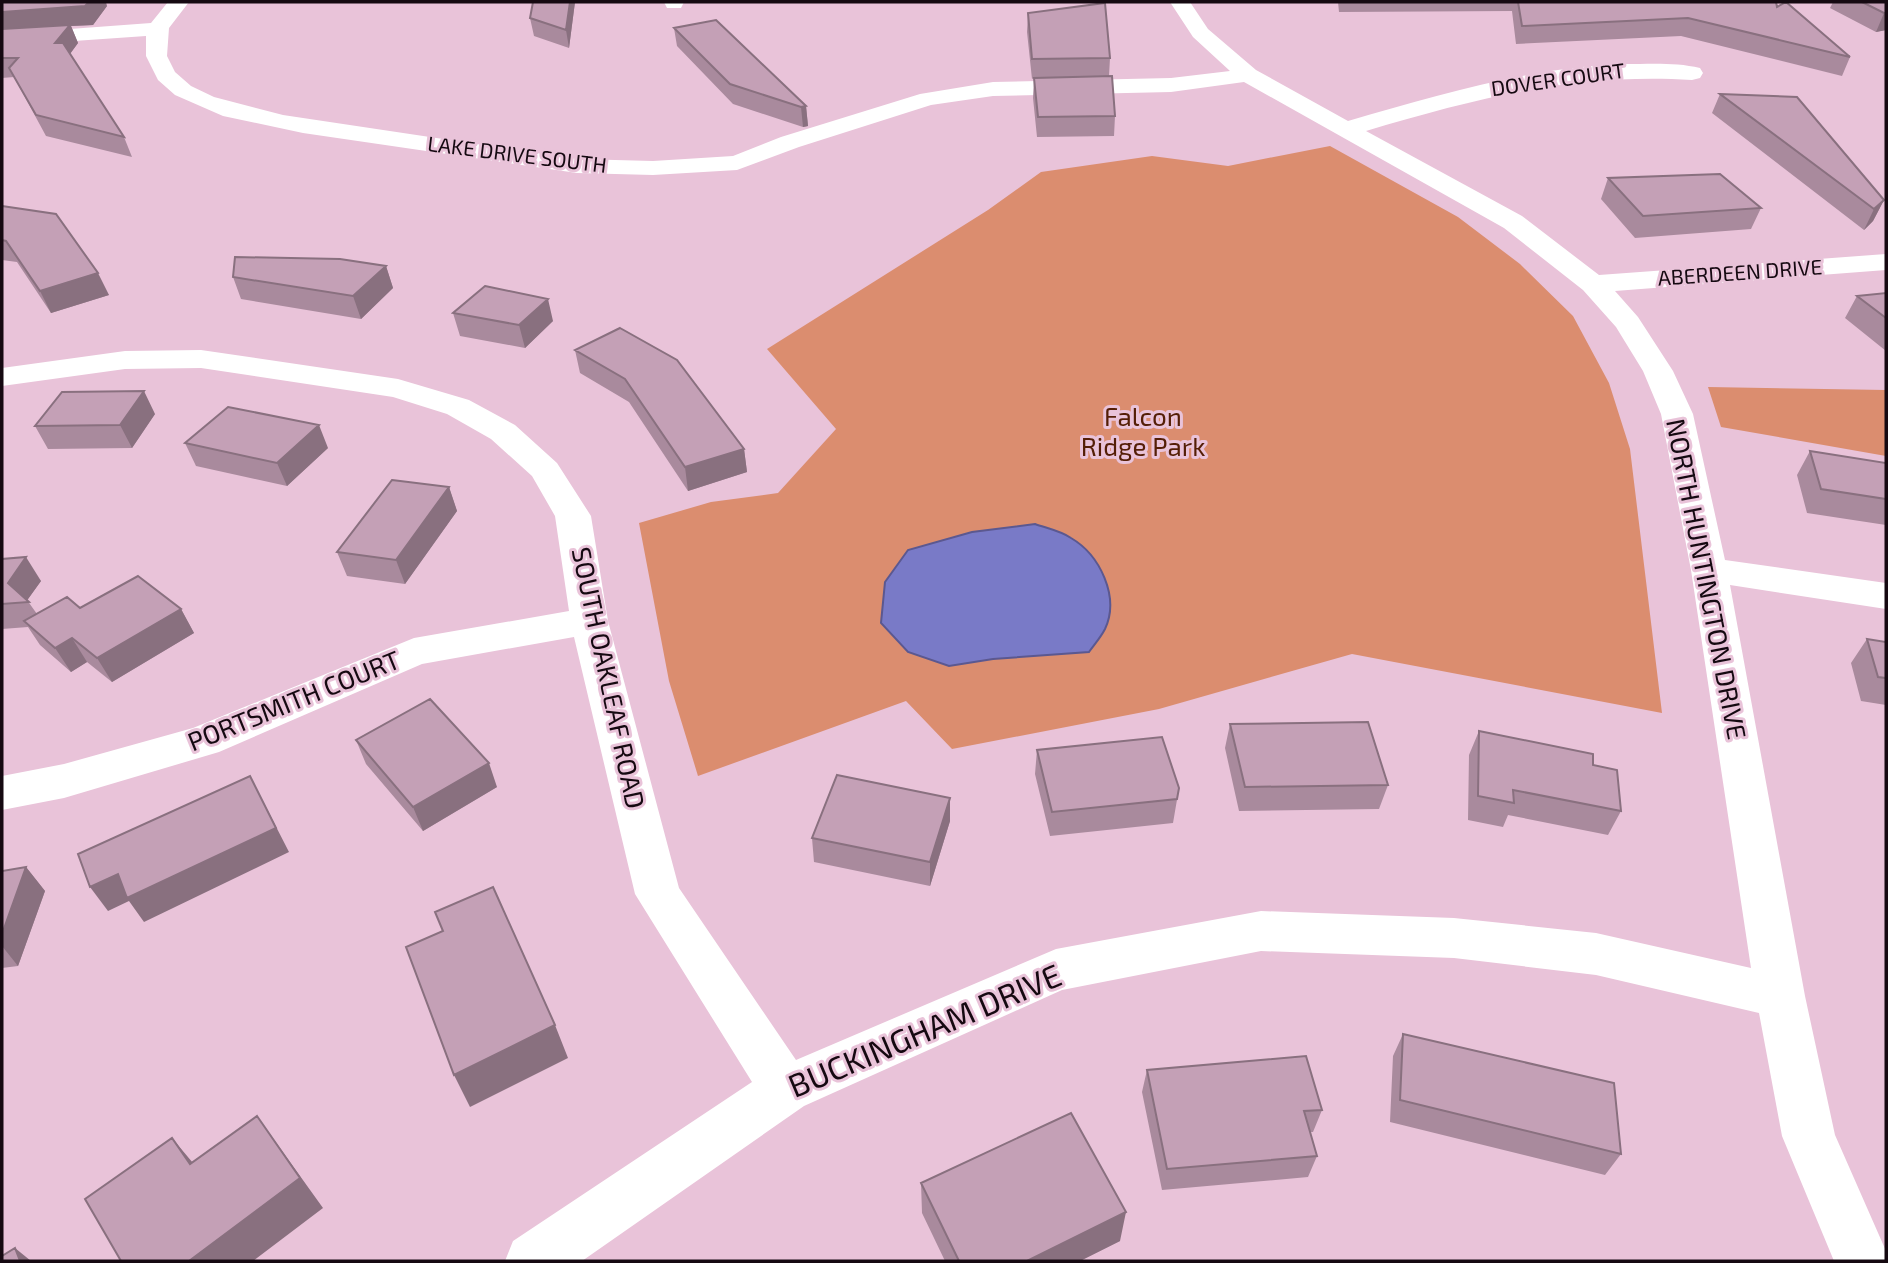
<svg xmlns="http://www.w3.org/2000/svg" width="1888" height="1263" viewBox="0 0 1888 1263" font-family="'Exo 2',sans-serif">
<style>
.green{fill:#db8d6f}
.water{fill:#797ac7;stroke:#5b5890;stroke-width:2}
.lines{fill:none;stroke-linecap:round;stroke-linejoin:round}
.minor{fill:#fff;fill-rule:evenodd}
.wall{fill:#a98a9d}
.shaded-wall{fill:#89707f}
.building{fill:#c4a0b6;stroke:#89707f;stroke-width:2}
.labels{text-anchor:middle;stroke-width:6;stroke-linejoin:round;paint-order:stroke}
.far-street-label{font-size:21px;fill:#150911;stroke:#e9c3d9}
.park-label{font-size:26px;fill:#541e06;stroke:#e9c3d9}
.street-label{font-size:26px;fill:#150911;stroke:#e9c3d9}
.near-street-label{font-size:32px;fill:#150911;stroke:#e9c3d9}
</style>
<rect width="100%" height="100%" fill="#e9c3d9"/>
<path class="green" d="M1330 146 1458 217 1520 264 1573 316 1609 383 1630 449 1662 713 1352 654 1159 709 952 749 906 701 698 776 669 681 639 523 711 502 778 493 836 429 767 349 988 210 1041 172 1152 156 1228 166Z
M1708 387 1886 390V456L1721 427Z"/>
<path class="water" d="M1035 524C1046 528 1061 531 1071 538 1100 555 1120 597 1105 629 1101 637 1094 645 1089 652L993 659 949 666 908 652 881 623 885 582 908 550 972 532Z"/>
<g class="lines">
<path class="minor" d="M168 2H189L169 28 167 56 175 72 191 86 214 97 283 115 577 159 653 161 733 156 781 137 920 94 993 82 1171 78 1230 71 1193 37 1170 2H1190L1208 29 1256 70 1348 121C1439 95 1530 67 1625 64 1649 64 1676 62 1700 68L1703 73 1700 78 1692 80C1573 73 1478 98 1366 131L1522 216 1599 275 1886 254V270L1615 291 1638 317 1673 371 1693 414 1725 560 1886 583V609L1730 585 1805 996 1835 1135 1886 1251V1261H1834L1782 1136 1759 1013 1596 975 1454 958 1261 951 1062 990 804 1106 582 1261H505L513 1241 752 1082 635 894 574 637 422 664 219 752 64 798 2 810V776L64 764 193 728 414 638 569 611 555 516 532 476 491 439 447 414 393 397 201 368 125 369 2 386V368L125 351 201 350 398 379 469 400 515 425 557 463 591 516 608 621 679 888 796 1060 1056 949 1261 911 1454 918 1596 933 1751 968 1691 570 1661 414 1643 371 1616 327 1583 290 1504 228 1244 82 1171 92 993 96 931 105 799 147 737 170 653 175 577 173 303 133 223 116 175 95 158 80 146 56V36L2 46V34L151 23Z
M664 2H684L681 8H667Z"/>
</g>
<path class="wall" d="M2 2 107 6 93 25 71 26 78 43 70 54 124 137 132 157 46 136 14 77 2 78Z
M533 2H575L569 48 534 36 530 18Z
M1338 2H1776L1777 7 1850 57 1842 76 1681 36 1516 44 1512 11 1339 12Z
M1833 2H1886V30L1876 32 1830 8Z
M1028 13 1110 58 1109 76 1115 116 1114 136 1037 137 1033 98 1034 78 1032 79 1027 32Z
M674 28 806 106 808 126 803 127 733 104 677 46Z
M1720 94 1884 200 1873 221 1864 230 1712 113Z
M1608 178 1761 208 1751 229 1635 238 1601 199Z
M2 206 109 295 51 313 17 262 2 260Z
M386 266 393 288 361 319 241 299 233 277Z
M1886 293V351L1845 318 1857 296Z
M453 313 553 321 525 348 460 336Z
M575 350 744 449 747 472 688 491 629 402 580 373Z
M155 414 132 448 48 449 35 426Z
M185 443 328 448 287 486 196 466Z
M1810 451 1886 463V525L1807 513 1797 475Z
M449 487 457 511 405 584 347 576 337 552Z
M2 559 41 581 27 600 37 614 80 608 181 609 194 633 112 682 87 662 71 672 40 645 28 627 2 629Z
M1867 639 1886 642V705L1861 701 1851 663Z
M1230 724 1388 785 1379 809 1239 811 1225 748Z
M1479 731 1593 765 1621 811 1608 835 1508 815 1503 827 1468 820 1469 755Z
M356 740 497 787 423 831 366 764Z
M1037 750 1179 788 1173 823 1050 836 1035 774Z
M950 798V821L930 886 814 862 812 838Z
M26 867 45 891 18 966 2 968V871Z
M1403 1034 1621 1154 1605 1175 1390 1122 1393 1056Z
M1147 1070 1322 1110 1313 1132H1310L1317 1156 1308 1177 1162 1190 1142 1092Z
M921 1183 1120 1241 1080 1261H945L922 1213Z"/>
<path class="shaded-wall" d="M89 2H106L107 6 93 25 71 26 78 43 64 62 2 32V12Z
M570 2H575L569 48 566 30Z
M1884 13H1886V30L1876 32Z
M806 106 808 126 803 127 801 107Z
M1884 200 1873 221 1864 230 1874 209Z
M386 266 393 288 361 319 353 296Z
M98 273 109 295 51 313 40 291Z
M548 299 553 321 525 348 519 325Z
M144 391 155 414 132 448 120 425Z
M319 425 328 448 287 486 277 463Z
M744 449 747 472 688 491 685 467Z
M449 487 457 511 405 584 396 560Z
M26 557 41 581 26 602 8 583Z
M181 609 194 633 112 682 97 658Z
M72 638 87 662 71 672 55 648Z
M489 763 497 787 423 831 413 807Z
M250 776 289 852 144 922 129 901 108 911 90 887Z
M950 798V821L930 886V862Z
M26 867 45 891 18 966 2 946V934Z
M555 1025 568 1058 470 1107 454 1075Z
M257 1116 323 1208 253 1261H189Z
M172 1138 198 1169 190 1164Z
M1126 1212 1120 1241 1080 1261H1027Z
M15 1248 31 1261H20Z"/>
<path class="building" d="M2 2H89L85 6 2 12Z
M533 2H570L566 30 530 18Z
M1518 2H1776L1777 7 1786 2 1850 57 1688 18 1522 26Z
M1862 2H1886V13H1884Z
M1105 3 1110 58 1032 59 1028 13Z
M716 20 806 106 801 107 730 84 674 28Z
M70 25 55 43H63L124 137 36 115 9 68 18 58H2V29Z
M1112 76 1115 116 1038 117 1034 78Z
M1720 94 1797 97 1884 200 1874 209Z
M1720 174 1761 208 1643 216 1608 178Z
M2 206 56 214 98 273 40 291 6 241 2 240Z
M235 257 340 259 386 266 353 296 233 277Z
M485 286 548 299 519 325 453 313Z
M1886 293V318L1857 296Z
M620 328 677 360 744 449 685 467 625 379 575 350Z
M144 391 120 425 35 426 62 392Z
M228 407 319 425 277 463 185 443Z
M1810 451 1886 463V499L1821 489Z
M392 480 449 487 396 560 337 552Z
M26 557 8 583 29 602 2 604V559Z
M138 576 181 609 97 658 72 638 55 648 24 621 67 597 80 608Z
M1867 639 1886 642V678L1878 677Z
M430 699 489 763 413 807 356 740Z
M1368 722 1388 785 1245 787 1230 724Z
M1479 731 1593 754V765L1617 770 1621 811 1513 790 1514 803 1478 796Z
M1162 737 1179 788 1177 799 1052 812 1037 750Z
M837 775 950 798 930 862 812 838Z
M250 776 276 828 127 898 118 874 90 887 78 854Z
M26 867 2 934V871Z
M493 887 555 1025 454 1075 406 947 443 931 435 912Z
M1403 1034 1614 1083 1621 1154 1400 1100Z
M1306 1056 1322 1110 1304 1111 1317 1156 1167 1169 1147 1070Z
M1071 1113 1126 1212 1027 1261H959L921 1183Z
M257 1116 300 1178 189 1261H121L85 1199 172 1138 190 1164Z
M15 1248 20 1261H2V1256Z"/>
<g class="labels">
<g class="far-street-label">
<text transform="translate(1558 80) rotate(-8)" y="7">DOVER COURT</text>
<text transform="translate(517 155) rotate(7)" y="7">LAKE DRIVE SOUTH</text>
<text transform="translate(1740 273) rotate(-4)" y="7">ABERDEEN DRIVE</text>
</g>
<g class="park-label">
<text x="1143" y="426">Falcon<tspan x="1143" dy="30">Ridge Park</tspan></text>
</g>
<g class="street-label">
<text transform="translate(1706 579) rotate(79)" y="9">NORTH HUNTINGTON DRIVE</text>
<text transform="translate(608 678) rotate(78)" y="9">SOUTH OAKLEAF ROAD</text>
<text transform="translate(294 701) rotate(-22)" y="9">PORTSMITH COURT</text>
</g>
<g class="near-street-label">
<text transform="translate(925 1031) rotate(-23)" y="11">BUCKINGHAM DRIVE</text>
</g>
</g>
<rect width="1888" height="1263" fill="none" stroke="#150911" stroke-width="7"/>
</svg>
